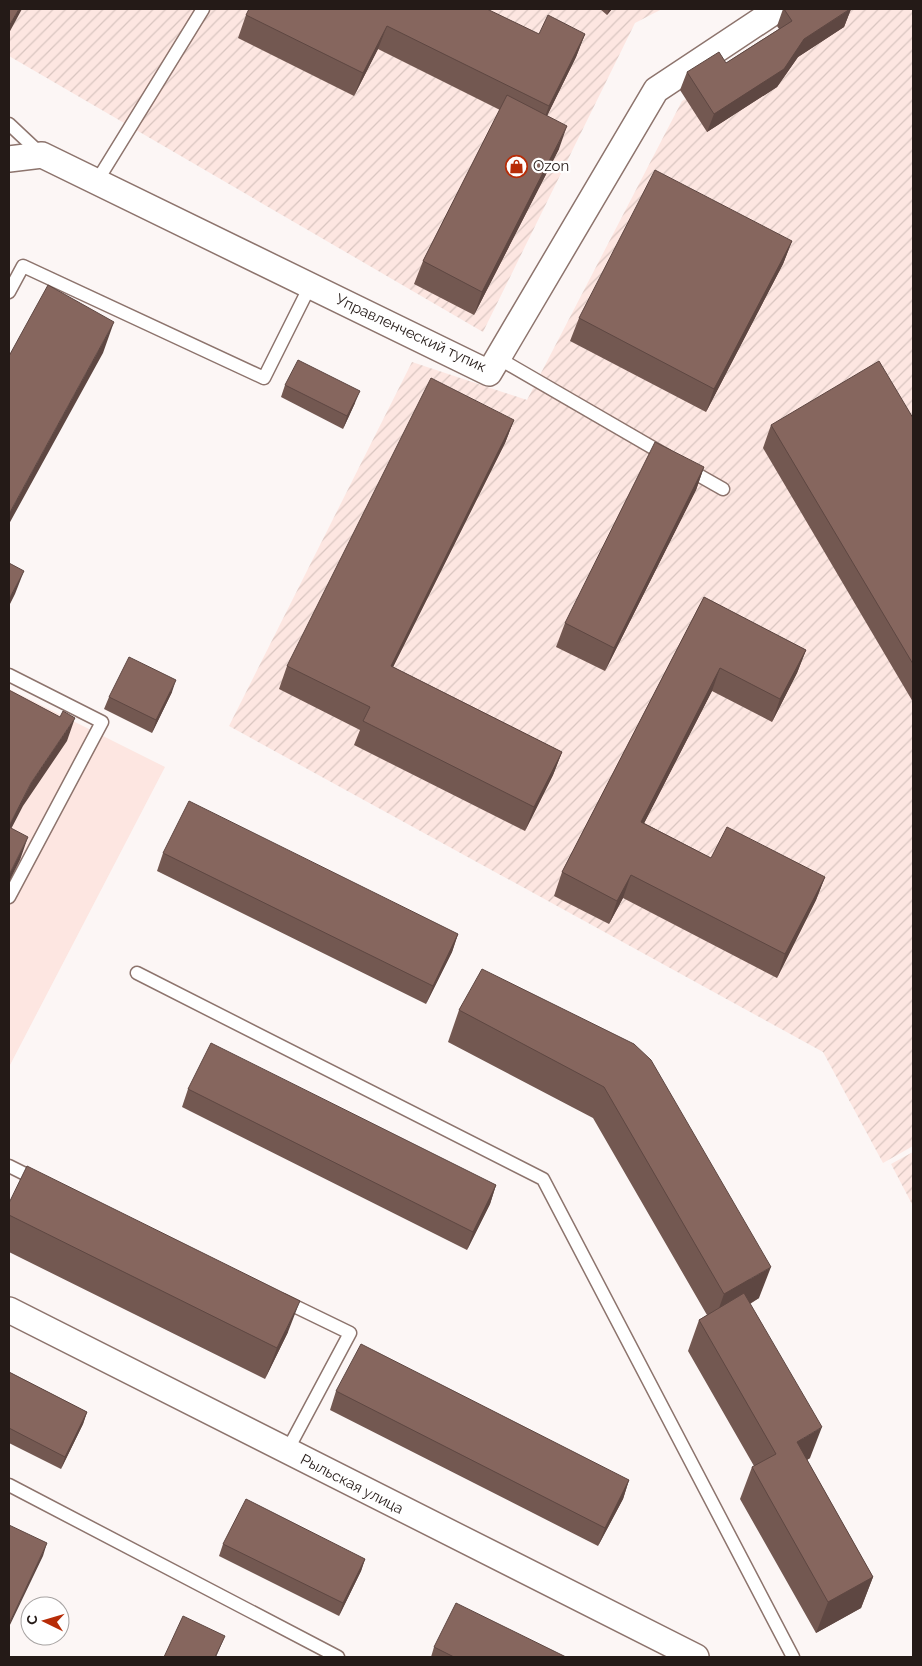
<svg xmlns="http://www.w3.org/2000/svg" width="922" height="1666" viewBox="0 0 922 1666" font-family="Raleway,sans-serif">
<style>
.built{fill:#fde6e1}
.industrial{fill:url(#industrial-furrows)}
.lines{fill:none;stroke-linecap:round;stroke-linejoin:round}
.service-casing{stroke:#8d746d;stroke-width:15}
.minor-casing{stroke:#8d746d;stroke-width:28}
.service{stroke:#fff;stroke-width:12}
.minor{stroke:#fff;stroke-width:25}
.wall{fill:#735851}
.shaded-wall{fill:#5e4742}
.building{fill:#86665e;stroke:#5e4742}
.labels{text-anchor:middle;stroke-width:4.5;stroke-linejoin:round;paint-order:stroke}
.poi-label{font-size:15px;fill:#241a17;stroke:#fff;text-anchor:start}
.street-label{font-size:15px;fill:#241a17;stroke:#fff}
</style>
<defs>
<pattern id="industrial-furrows" width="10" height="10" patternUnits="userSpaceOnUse" patternTransform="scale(1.25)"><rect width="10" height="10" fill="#fde6e1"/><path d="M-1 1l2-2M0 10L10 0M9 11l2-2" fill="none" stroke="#d9c5c0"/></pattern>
</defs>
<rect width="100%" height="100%" fill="#fcf6f5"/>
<path class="built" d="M9 689 165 767 9 1067Z"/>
<path class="industrial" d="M9 9H662L635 23 483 332 9 56Z
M836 9H913V1146L883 1163 823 1052 229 726 412 362 527 400 682 101Z
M913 1152V1206L891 1164Z"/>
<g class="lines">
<defs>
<path id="service" d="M9 124 42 155
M97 181 203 9
M9 292 23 266 264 378 310 286
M498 358 667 456
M686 468 723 489
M9 675 102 722 9 897
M137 973 543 1179 793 1657
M9 1166 37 1180
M282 1300 350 1333 287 1451
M9 1485 338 1657"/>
<path id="minor" d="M9 159 42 155 489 373 656 90 778 9
M9 1310 696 1657"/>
</defs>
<use href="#service" class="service-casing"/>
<use href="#minor" class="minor-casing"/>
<use href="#service" class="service"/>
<use href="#minor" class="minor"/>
</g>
<path class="wall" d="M600 9H612L607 15Z
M783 9H851L844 27 798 57 777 87 707 132 680 90 687 72 726 63 779 29 777 26Z
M246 15 539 34H585L576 57 547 116 559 149 474 315 414 284 423 261 500 110 378 49 354 96 238 38Z
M792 241 783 264 706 412 570 341 579 318Z
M285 385 355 403 343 429 281 397Z
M913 418V702L763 448 771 425Z
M514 420 505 443 393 667 562 752 553 775 525 831 354 745 360 730 279 689 287 666Z
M704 467 696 490 605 671 556 647 565 623Z
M704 597 806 650 797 673 772 722 712 691 644 823 711 858 825 877 816 900 777 978 623 898 609 924 554 896 562 872Z
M172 692 152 733 104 709 109 697Z
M163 853 458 934 452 952 426 1004 157 871Z
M459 1010 634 1044 759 1298 750 1304 810 1458 807 1460 873 1577 861 1608 816 1633 740 1499 752 1467 754 1466 688 1351 699 1320 707 1315 593 1118 448 1042Z
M188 1089 496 1185 490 1204 467 1250 182 1107Z
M9 1203 288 1332 265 1379 9 1252Z
M9 1372 87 1412 83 1424 61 1469 9 1443Z
M336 1391 629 1480 623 1499 598 1546 330 1410Z
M223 1544 365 1559 361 1571 339 1616 219 1556Z
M434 1647 566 1657H431Z"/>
<path class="shaded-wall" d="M19 9H22L9 33V26Z
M609 9H612L607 15Z
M851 9 844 27 798 57 777 87 707 132 714 114 804 39Z
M387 26 378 49 354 96 363 73Z
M585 34 576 57 540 130 549 106Z
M567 126 559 149 474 315 482 292Z
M792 241 783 264 706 412 714 389Z
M114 322 103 353 9 524V514Z
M360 391 355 403 343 429 347 416Z
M514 420 505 443 382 689 391 666Z
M704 467 696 490 605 671 614 648Z
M24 571 15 594 9 606V599Z
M806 650 797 673 772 722 780 699Z
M720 668 712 691 633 845 641 822Z
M176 680 172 692 152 733 156 720Z
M75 718 67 741 23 806 9 833V826L31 783Z
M562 752 553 775 525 831 534 807Z
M28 837 20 860 9 882V875Z
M631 875 623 898 609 924 617 901Z
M825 877 816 900 777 978 785 954Z
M458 934 452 952 426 1004 433 986Z
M496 1185 490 1204 467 1250 473 1232Z
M771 1267 759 1298 713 1325 724 1294Z
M300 1301 288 1332 265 1379 277 1348Z
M87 1412 83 1424 61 1469 65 1457Z
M822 1427 810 1458 786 1473 797 1442Z
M629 1480 623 1499 598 1546 605 1528Z
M47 1543 43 1556 9 1627V1624Z
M365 1559 361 1571 339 1616 343 1603Z
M873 1577 861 1608 816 1633 828 1602Z
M225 1636 216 1657H215Z"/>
<path class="building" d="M9 9H19L9 26Z
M249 9H487L539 34 548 15 585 34 549 106 387 26 363 73 246 15Z
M784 9H850L804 39 784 69 714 114 687 72 719 52 726 63 792 21Z
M507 95 567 126 482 292 423 261Z
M655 170 792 241 714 389 579 318Z
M48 285 114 322 9 514V356Z
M298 360 360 391 347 416 285 385Z
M879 361 913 418V664L771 425Z
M431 378 514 420 391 666 562 752 534 807 363 721 370 707 287 666Z
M655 442 704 467 614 648 565 623Z
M9 563 24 571 9 599Z
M704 597 806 650 780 699 720 668 641 822 711 858 727 827 825 877 785 954 631 875 617 901 562 872Z
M129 657 176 680 156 720 109 697Z
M9 690 60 717 63 711 75 718 31 783 9 826Z
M189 801 458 934 433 986 163 853Z
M9 827 28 837 9 875Z
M482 969 634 1044 651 1060 771 1267 724 1294 604 1087 459 1010Z
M211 1043 496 1185 473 1232 188 1089Z
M27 1166 300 1301 277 1348 9 1215V1203Z
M744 1293 822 1427 797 1442 873 1577 828 1602 752 1467 776 1454 699 1320Z
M361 1344 629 1480 605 1528 336 1391Z
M9 1372 87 1412 65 1457 9 1428Z
M246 1499 365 1559 343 1603 223 1544Z
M9 1525 47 1543 9 1624Z
M456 1603 566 1657H454L434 1647Z
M183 1616 225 1636 215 1657H164Z"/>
<defs>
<symbol id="shop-ring" viewBox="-11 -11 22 22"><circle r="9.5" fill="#fff" stroke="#b72c07" stroke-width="1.5"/><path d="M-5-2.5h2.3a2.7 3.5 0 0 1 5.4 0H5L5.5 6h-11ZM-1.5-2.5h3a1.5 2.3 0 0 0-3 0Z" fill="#b72c07"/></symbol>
</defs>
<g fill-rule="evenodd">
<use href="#shop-ring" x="504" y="154" width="25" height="25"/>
</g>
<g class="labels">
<g class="poi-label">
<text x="533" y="171">Ozon</text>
</g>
<g class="street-label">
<text transform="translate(411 333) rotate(25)" y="5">Управленческий тупик</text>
<text transform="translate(352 1484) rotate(27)" y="5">Рыльская улица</text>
</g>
</g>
<rect width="922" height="1666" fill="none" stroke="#241a17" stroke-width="20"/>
<g transform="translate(45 1621) rotate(275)"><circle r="24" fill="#ffffff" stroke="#a7a3a2"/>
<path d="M0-4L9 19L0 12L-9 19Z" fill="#b72c07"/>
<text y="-8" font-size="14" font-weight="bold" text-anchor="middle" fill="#241a17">С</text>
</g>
</svg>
